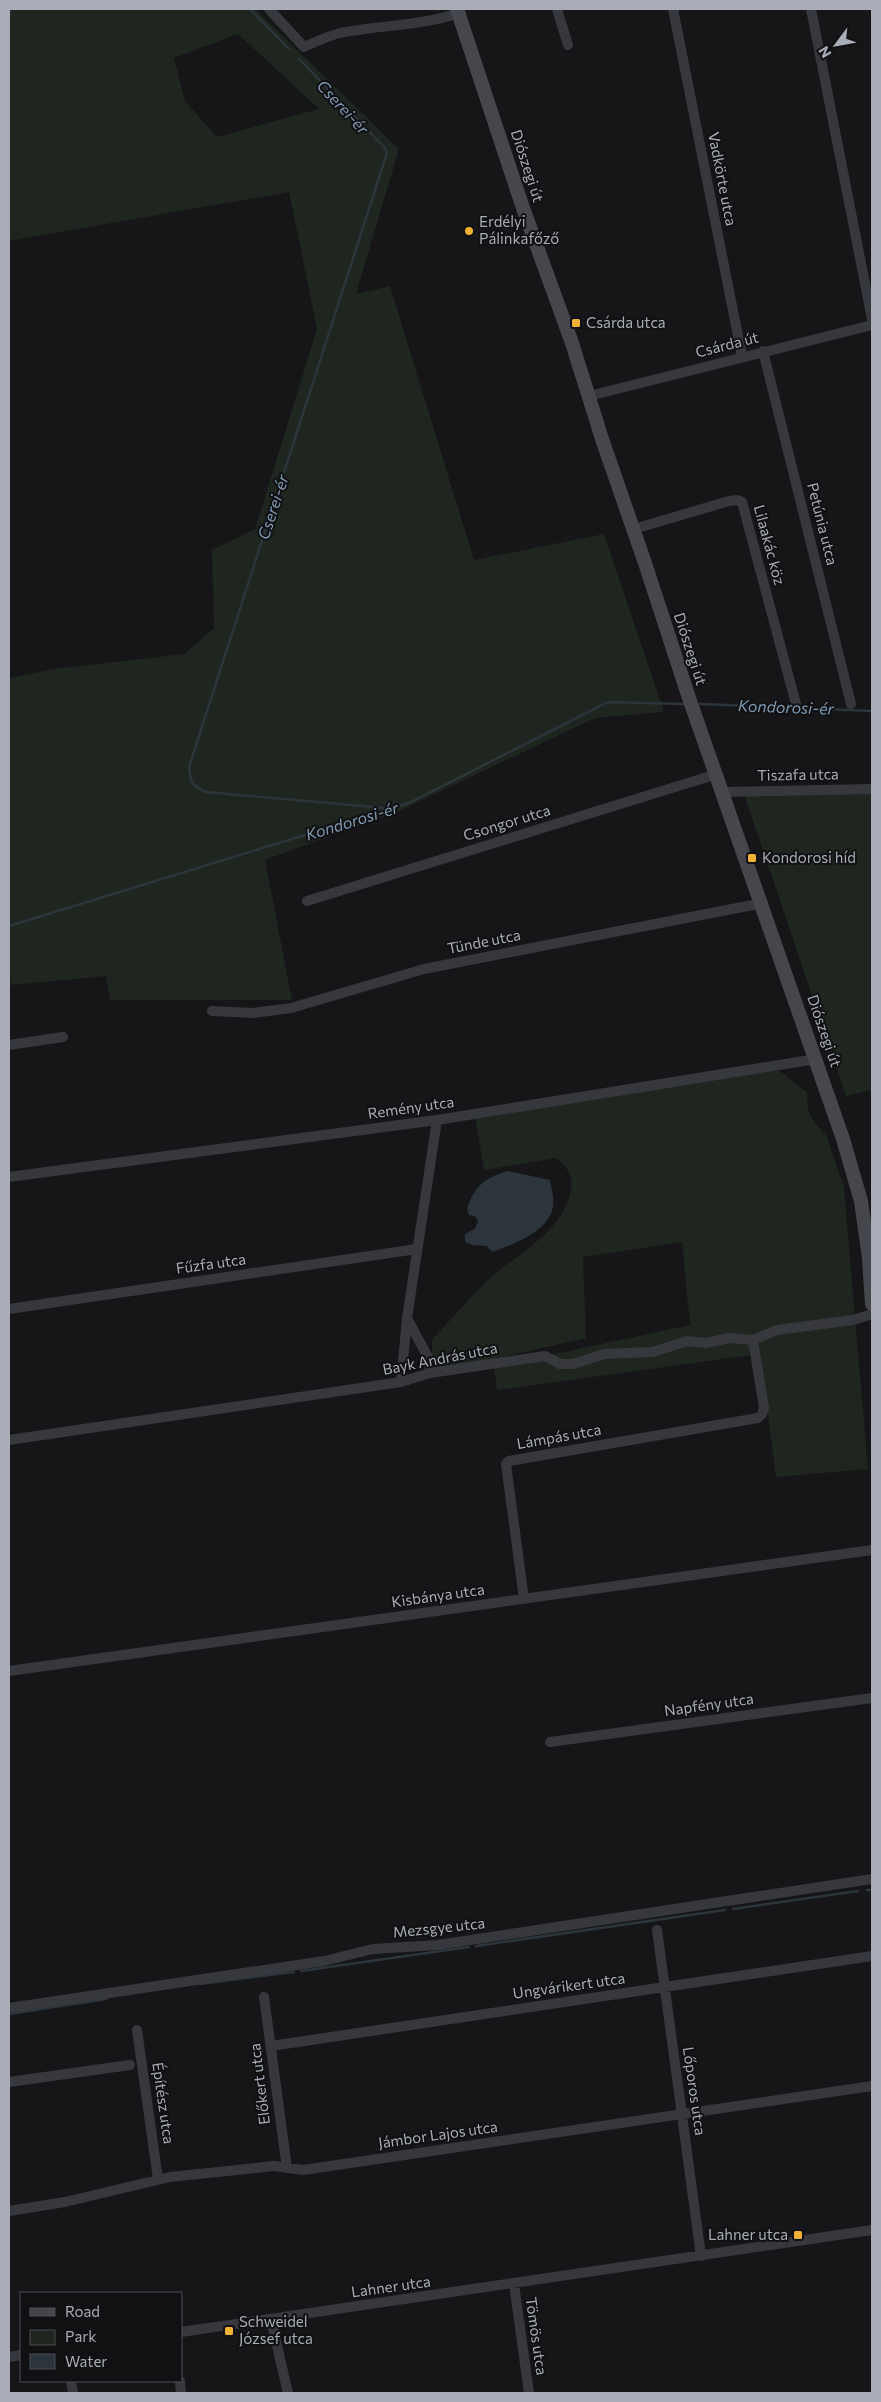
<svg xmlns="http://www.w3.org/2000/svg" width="881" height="2402" viewBox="0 0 881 2402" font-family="Commissioner,sans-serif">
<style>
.green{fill:#1e261f;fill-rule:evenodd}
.water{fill:#2c353c}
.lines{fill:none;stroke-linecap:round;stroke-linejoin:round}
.stream{stroke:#2c353c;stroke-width:2.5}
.minor{stroke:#37383d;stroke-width:10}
.secondary{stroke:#45474d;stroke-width:14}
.poi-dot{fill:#f2b134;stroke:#111113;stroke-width:2}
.labels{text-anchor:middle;stroke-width:4;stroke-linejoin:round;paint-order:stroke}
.street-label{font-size:15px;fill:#a8adb8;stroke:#111113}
.poi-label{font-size:15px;fill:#a8adb8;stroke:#111113;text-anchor:start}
.water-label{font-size:16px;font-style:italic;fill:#7f9bb3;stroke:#111113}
</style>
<rect width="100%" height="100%" fill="#161618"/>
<path class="green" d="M9 9H255L399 149 356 294 390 286 474 560 604 534 664 712 595 718 399 811 265 860 292 1000H110L106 976 12 985 9 970V678L54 669 184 654 214 628 212 550 255 529 317 329 289 192 9 241ZM238 34 319 109 217 137 185 101 174 58Z
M872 789V1090L846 1096 744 794Z
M776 1068 807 1092 808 1110 814 1122 826 1135 844 1187 868 1469 776 1477 760 1354 497 1390 494 1367 690 1325 682 1242 583 1257 586 1338 432 1373V1340C450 1320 468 1300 487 1281 516 1253 559 1236 570 1194 574 1178 569 1168 556 1158L484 1170 475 1116Z"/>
<path class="water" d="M508 1171 550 1180C552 1190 555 1201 552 1211 545 1233 511 1245 492 1252L487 1246 473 1245 465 1242V1234L475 1229 478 1221 475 1216 469 1215 467 1209C475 1186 484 1178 508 1171Z"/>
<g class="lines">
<path class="stream" d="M250 9 290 50
M299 59 385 148 387 153 189 767C190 781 192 786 206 792L384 808 398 807
M700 704 872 711
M9 926 409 803 608 702 684 704
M867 1890H872
M733 1909 858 1891
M476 1946 725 1910
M301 1971 469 1947
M200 1984 294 1972
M9 2014 106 1999"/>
<path class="minor" d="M269 9 304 47C315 42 328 36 340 33 379 25 421 26 459 13
M557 9 568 45
M673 9 742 356
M811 9 872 319
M763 351 851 704
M589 396 872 325
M634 529 729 501 737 500 742 502 796 704
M724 792 872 789
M307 901 717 774
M212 1011 253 1013 291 1008 424 969 763 903
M9 1045 63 1037
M9 1177 437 1120 816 1059
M9 1309 417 1249
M407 1318 429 1359 430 1373
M401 1382 407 1318 437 1120
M9 1440 401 1382 430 1373 545 1356 560 1364H573L604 1354 653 1352 687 1341 706 1343 729 1338 753 1340 777 1330 853 1320 872 1314
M524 1599 506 1464 509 1461 758 1418 762 1414 764 1408 753 1340
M9 1671 872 1550
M550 1742 872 1698
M657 1930 701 2256
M264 1997 287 2168
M9 2008 324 1961 373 1949 438 1945 872 1879
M137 2030 158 2179
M271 2046 872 1956
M9 2082 130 2065
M9 2211 65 2202 170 2177 274 2166 303 2170 872 2086
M514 2284 529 2393
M271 2320 288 2393
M181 2332 872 2230
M9 2357 21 2355
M71 2381 73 2393
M180 2381 181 2393"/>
<path class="secondary" d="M457 9 523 208 572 343 602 439 645 563 689 698 843 1139 861 1201 869 1258 872 1304"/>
</g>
<g class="poi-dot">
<circle cx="469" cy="231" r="5"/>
<rect x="571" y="318" width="10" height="10" rx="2.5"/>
<rect x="747" y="853" width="10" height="10" rx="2.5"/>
<rect x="793" y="2230" width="10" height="10" rx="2.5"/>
<rect x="224" y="2326" width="10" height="10" rx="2.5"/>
</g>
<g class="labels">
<g class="street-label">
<text transform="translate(527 166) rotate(72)" y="5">Diószegi út</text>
<text transform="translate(722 179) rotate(79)" y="5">Vadkörte utca</text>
<text transform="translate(727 345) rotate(-14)" y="5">Csárda út</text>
<text transform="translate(822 524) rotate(76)" y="5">Petúnia utca</text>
<text transform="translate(769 545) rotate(75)" y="5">Lilaakác köz</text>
<text transform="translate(690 649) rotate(72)" y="5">Diószegi út</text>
<text transform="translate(798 775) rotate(-1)" y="5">Tiszafa utca</text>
<text transform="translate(507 823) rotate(-17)" y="5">Csongor utca</text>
<text transform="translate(484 942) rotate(-11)" y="5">Tünde utca</text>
<text transform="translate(824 1031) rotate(71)" y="5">Diószegi út</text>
<text transform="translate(411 1108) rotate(-8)" y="5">Remény utca</text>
<text transform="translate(211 1264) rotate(-8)" y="5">Fűzfa utca</text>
<text transform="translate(440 1359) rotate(-11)" y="5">Bayk András utca</text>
<text transform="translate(559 1437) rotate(-10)" y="5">Lámpás utca</text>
<text transform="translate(438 1596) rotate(-8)" y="5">Kisbánya utca</text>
<text transform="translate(709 1705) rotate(-8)" y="5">Napfény utca</text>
<text transform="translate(439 1928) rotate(-6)" y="5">Mezsgye utca</text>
<text transform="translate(569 1986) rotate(-8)" y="5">Ungvárikert utca</text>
<text transform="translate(260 2084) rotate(-97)" y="5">Előkert utca</text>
<text transform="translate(694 2091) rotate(82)" y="5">Lőporos utca</text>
<text transform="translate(163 2103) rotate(82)" y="5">Építész utca</text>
<text transform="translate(438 2135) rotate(-8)" y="5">Jámbor Lajos utca</text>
<text transform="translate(391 2287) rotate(-8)" y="5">Lahner utca</text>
<text transform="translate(536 2336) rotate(82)" y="5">Tömös utca</text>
</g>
<g class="poi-label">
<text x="479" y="227">Erdélyi<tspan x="479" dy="17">Pálinkafőző</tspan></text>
<text x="586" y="328">Csárda utca</text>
<text x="762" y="863">Kondorosi híd</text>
<text x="788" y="2240" text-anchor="end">Lahner utca</text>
<text x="239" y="2327">Schweidel<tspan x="239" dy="17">József utca</tspan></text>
</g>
<g class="water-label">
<text transform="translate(343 107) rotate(47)" y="6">Cserei-ér</text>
<text transform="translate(273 507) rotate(-72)" y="6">Cserei-ér</text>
<text transform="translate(786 707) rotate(2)" y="6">Kondorosi-ér</text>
<text transform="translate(352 821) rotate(-17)" y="6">Kondorosi-ér</text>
</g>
</g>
<rect width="881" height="2402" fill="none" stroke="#a8adb8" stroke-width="20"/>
<rect x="20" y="2292" width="162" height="90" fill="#111113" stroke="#4d4f55"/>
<rect x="30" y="2308" width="25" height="8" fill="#45474d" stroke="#4d4f55"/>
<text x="65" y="2317" font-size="15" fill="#a8adb8">Road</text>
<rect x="30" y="2330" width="25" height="15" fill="#1e261f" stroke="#4d4f55"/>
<text x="65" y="2342" font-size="15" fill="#a8adb8">Park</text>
<rect x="30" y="2354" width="25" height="15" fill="#2c353c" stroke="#4d4f55"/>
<text x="65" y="2367" font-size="15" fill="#a8adb8">Water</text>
<g transform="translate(836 45) rotate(238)" stroke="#111113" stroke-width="4" paint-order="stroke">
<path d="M0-4L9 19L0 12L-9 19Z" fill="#a8adb8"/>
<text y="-8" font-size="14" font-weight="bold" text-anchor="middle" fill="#a8adb8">N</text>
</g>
</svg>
